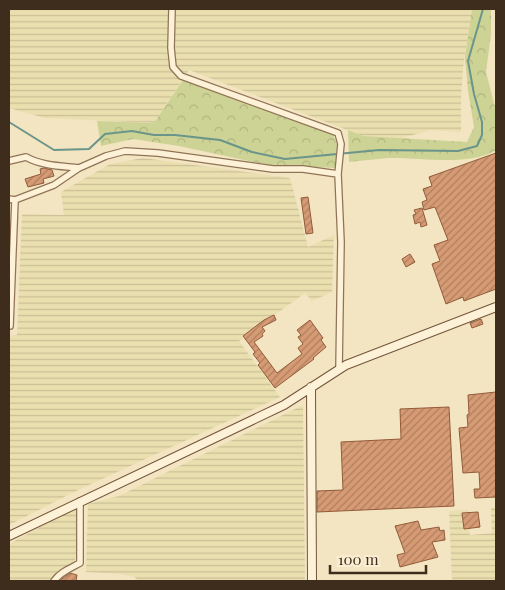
<svg xmlns="http://www.w3.org/2000/svg" width="505" height="590" viewBox="0 0 505 590" font-family="'Playfair Display',serif">
<style>
.farmland{fill:url(#farmland-rules)}
.forest{fill:url(#forest-crowns)}
.lines{fill:none;stroke-linecap:round;stroke-linejoin:round}
.stream{stroke:#6a958a;stroke-width:2}
.building{fill:url(#building-hatch);stroke:#925b39}
.street-casing{stroke:#907457;stroke-width:8}
.secondary-casing{stroke:#72553a;stroke-width:10}
.street{stroke:#fdf1d7;stroke-width:5.5}
.secondary{stroke:#fdf1d7;stroke-width:8}
</style>
<defs>
<pattern id="farmland-rules" width="6" height="5" patternUnits="userSpaceOnUse" patternTransform="scale(1.25)"><rect width="6" height="5" fill="#eadfaf"/><path d="M0 2.5h6" fill="none" stroke="#cac096"/></pattern>
<pattern id="forest-crowns" width="20" height="18" patternUnits="userSpaceOnUse" patternTransform="scale(1.25)"><rect width="20" height="18" fill="#cdd395"/><path d="M2 6a3 3 0 1 1 6 0M12 15a3 3 0 1 1 6 0" fill="none" stroke="#b1b580"/></pattern>
<pattern id="building-hatch" width="6" height="6" patternUnits="userSpaceOnUse" patternTransform="scale(1.25)"><rect width="6" height="6" fill="#d69b74"/><path d="M-1 1l2-2M0 6l6-6M5 7l2-2" fill="none" stroke="#af7f5f"/></pattern>
</defs>
<rect width="100%" height="100%" fill="#f3e4c2"/>
<path class="farmland" d="M9 9H472L463 68 461 99V132L431 130 398 139 363 136 189 70 154 123 45 118 9 108Z
M143 158 290 178 308 247 334 235 332 292 312 301 305 293 239 341 280 397 76 491 9 525V336L17 335 22 214 64 215 61 192 110 164Z
M303 405 305 581H139L134 577 120 574 86 572 88 504 119 496Z
M77 507 76 558 73 563 55 573 50 581H9V544Z
M496 507V581H452L449 511 468 510 470 535 492 533 491 508Z"/>
<path class="forest" d="M472 9H491V34L486 72 496 111V150C469 167 420 157 388 158 375 159 362 161 349 162L348 130 363 136 467 142 474 127 468 91 465 57Z
M183 80 333 135 337 144 336 168 268 165 179 146 133 139 101 146 97 121 154 123Z"/>
<g class="lines">
<path class="stream" d="M9 122 54 150 89 149 105 134 132 131 154 135H175L220 140 252 152 285 159 379 150 458 151 477 146 482 135V122L474 94 468 61 483 9"/>
</g>
<path class="building" d="M496 153V289L464 301 463 297 446 304 432 264 440 261 434 245 448 240 435 207 424 210 422 202 427 200 423 189 432 186 429 177Z
M44 168 52 170 54 176 43 179 44 183 28 187 25 179 41 174 40 169Z
M308 197 313 233 306 234 301 198Z
M422 208 427 225 421 227 420 222 415 224 413 215 416 214 414 210Z
M410 254 415 262 406 267 402 259Z
M274 315 276 320 262 327 265 331 262 334 263 336 254 342 277 373 302 354 298 348 303 344 298 337 301 335 297 330 310 320 323 338 321 340 326 347 313 358 314 359 275 388 258 365 260 363 253 354 255 352 243 336 264 320Z
M481 319 483 324 472 328 470 323Z
M496 392V497L475 498 474 489H480L479 472 463 473 459 428 468 427 467 415 469 414 468 395Z
M449 407 454 506 317 512V491L343 490 341 442 401 439 400 409Z
M478 512 480 527 464 529 462 513Z
M418 521 421 530 439 527 440 531 444 530 445 540 432 542 438 557 400 567 397 555 405 553 395 526Z
M70 573 77 575 76 581H61L62 579Z"/>
<g class="lines">
<defs>
<path id="street" d="M172 9 171 48 173 67 181 76 338 133 341 144 338 174 341 242 339 369
M9 161 26 157C42 166 62 166 79 168
M9 199 15 200 54 185 79 168 106 156 125 151 158 153 273 169H303L338 174
M10 326 15 200
M54 581C60 572 71 568 80 563V501"/>
<path id="secondary" d="M311 387 312 581
M9 536 284 405 346 365 496 307"/>
</defs>
<use href="#street" class="street-casing"/>
<use href="#secondary" class="secondary-casing"/>
<use href="#street" class="street"/>
<use href="#secondary" class="secondary"/>
</g>
<rect width="505" height="590" fill="none" stroke="#3e2c1d" stroke-width="20"/>
<path d="M330 565v8h96v-8" fill="none" stroke="#3e2c1d" stroke-width="2.5"/>
<text x="338" y="565" font-size="15" fill="#3e2c1d" stroke="#faeed3" stroke-width="4" paint-order="stroke">100 m</text>
</svg>
